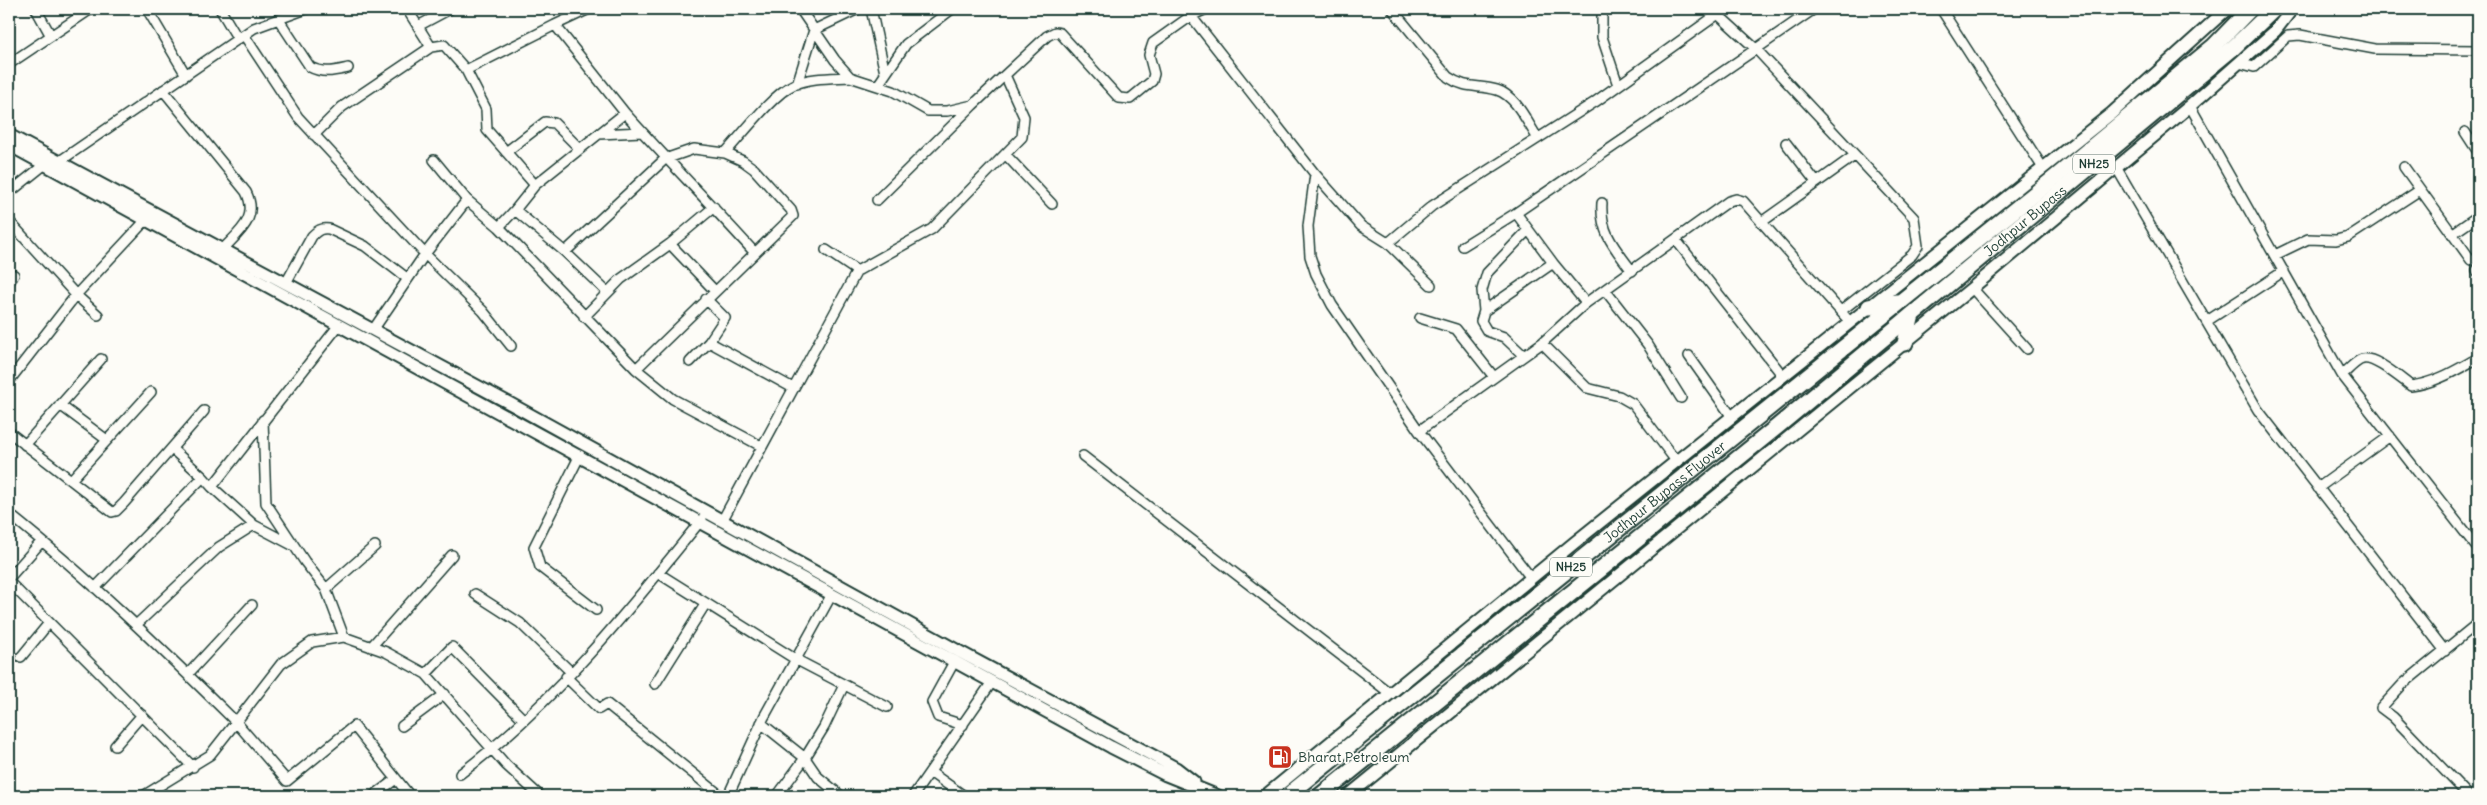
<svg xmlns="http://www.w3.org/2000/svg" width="2487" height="805" viewBox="0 0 2487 805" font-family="Delius,sans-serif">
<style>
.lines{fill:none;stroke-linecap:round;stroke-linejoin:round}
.street-casing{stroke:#1f3d34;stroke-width:12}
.secondary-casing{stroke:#1f3d34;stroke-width:15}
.highway-casing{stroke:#1f3d34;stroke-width:19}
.street{stroke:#fdfcf7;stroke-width:9}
.secondary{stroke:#fdfcf7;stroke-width:11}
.highway{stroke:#fdfcf7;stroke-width:15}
.labels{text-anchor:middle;stroke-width:4;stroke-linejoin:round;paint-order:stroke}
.shield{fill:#fdfcf7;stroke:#62766e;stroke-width:1}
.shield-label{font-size:12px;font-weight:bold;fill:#1f3d34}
.street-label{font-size:14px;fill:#1f3d34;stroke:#fdfcf7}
.poi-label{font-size:14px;fill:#1f3d34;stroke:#fdfcf7;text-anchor:start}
</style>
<rect width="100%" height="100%" fill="#fdfcf7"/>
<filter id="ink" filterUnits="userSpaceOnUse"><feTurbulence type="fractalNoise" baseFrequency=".02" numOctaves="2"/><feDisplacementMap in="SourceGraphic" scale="10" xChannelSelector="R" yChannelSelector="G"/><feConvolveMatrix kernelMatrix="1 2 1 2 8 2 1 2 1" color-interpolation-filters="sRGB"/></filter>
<g filter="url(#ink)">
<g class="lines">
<defs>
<path id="street" d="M36 9 51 36
M147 9 186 75
M220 9 238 39
M800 9 835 60 850 77 893 91 928 111H947L973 105 1005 75
M871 9 885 73
M1392 9 1448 77C1467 90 1478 84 1497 90 1516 96 1527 122 1537 137
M1602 9V37L1618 85
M1712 9 1756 49 1814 9
M1941 9 2043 168
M1191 16 1315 174 1361 226 1388 243 1431 285
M279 20 310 67C323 74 334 71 348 68
M555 25 589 9
M418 26 450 9
M244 35 298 117 425 254 373 330
M431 47 444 45 466 70 555 25 625 113
M2239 63 2254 67 2288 36 2300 35 2375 49 2478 50
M9 64 91 9
M466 70 486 109 487 130 535 185
M797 84 814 30 858 9
M878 85 906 44 952 9
M163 90 246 192C259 218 240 231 223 249
M2190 106 2342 375 2478 549
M2465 132 2478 152
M599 134 642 132
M314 135 342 107 431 47 407 9
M1786 143 1816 182
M506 152 545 122 554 123 580 149
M725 153C741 136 773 94 793 85 810 77 832 78 850 77
M1005 154 1052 204
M434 160 467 200
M57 163 254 28 306 9
M2116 167 2258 410 2445 651
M2404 167 2471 260
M1315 174 1308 226 1310 256 1316 274 1332 305 1419 431
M9 193 44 165
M877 200 973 105
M1602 203C1600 233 1615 248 1632 271
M714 207 670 244 714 290
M515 210 535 185 625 113C667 160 712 205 755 253
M9 221 76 295 146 220
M1763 221 1854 156
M499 227 636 369 793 216 791 210 754 169 743 161 725 153 694 149 665 159 565 252 515 210 499 227 467 200 425 254 483 311 511 346
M2452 234 2478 216
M1676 240 1783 376
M1388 243 1432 206 1595 102 1718 14
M1463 246 1516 213
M826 250 857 271
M565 252 607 292
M2275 255 2308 239 2336 240 2348 237 2420 190
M1553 263 1586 303
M2477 270 2478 273
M9 282 14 275
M286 283 312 236C318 230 321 228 329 229L365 246 408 279
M1972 288 2027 349
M1605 290 1648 345 1681 398
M706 299 725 318 709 342 793 388
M1484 311 1482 290 1487 273 1528 230
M584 317 621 279 670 244
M1420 318 1456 329 1494 377
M2207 321 2284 271
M1542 343 1587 388 1619 396 1633 404 1676 461
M1523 355 1504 337 1487 331 1481 321 1484 311 1553 263 1516 213 1756 49 1914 218 1918 246 1912 255 1841 311
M1689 356 1732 417
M690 362 709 342
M636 369 673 399 761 446
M2342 375C2348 370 2354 363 2360 360 2372 353 2401 379 2411 386 2436 383 2456 370 2478 358
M9 381 76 295 98 315
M60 405 107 440
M9 432 112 512 116 511 124 503 204 411
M25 445 101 359
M580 455 534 547 540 567 596 610
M1083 456 1391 694
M203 477 212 487 339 325
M71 480 151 392
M212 487 254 525 294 546
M2318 488 2390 436
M9 514C89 578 163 650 236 722L281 664 312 642 344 637 326 589 305 562 266 503 263 420
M722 521 857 271 932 229 1022 137 1024 117 1005 75 1047 36 1055 32 1060 33 1119 98 1130 99 1152 81 1154 74 1149 55 1153 43 1191 16 1206 9
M658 573 795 659 887 707
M9 578 42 541
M1531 578 1419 431 1542 343 1586 303 1729 201 1736 199 1743 201 1850 322
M9 582 193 767
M95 588 203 477 172 449
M326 589 375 546
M475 594 520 623 571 672
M136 625 219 547 254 525
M344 637 386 652 426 674 506 765 540 796
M371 647 452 555
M21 657 49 623
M954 662 932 702 938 717 963 725
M188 674 252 605
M426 674 452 647 524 720
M566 677 599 709 607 704 721 796
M655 684 706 603
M761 723 805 758 777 796
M402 726 445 694
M115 746 142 715
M930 772 964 796
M460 774C555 703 629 610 702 519
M143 796 210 755 236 722 287 781 354 726 410 796
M373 796 396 779
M728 796 764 717 832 594
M841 796 818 777 805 758 824 727 844 685
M913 796 992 682
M2469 796 2393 717 2381 708 2403 684 2478 623"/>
<path id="secondary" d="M9 135 511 404 960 652 1176 768 1194 782
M9 145 1111 747 1166 775 1218 796
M1265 796 1574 543 2112 113 2227 9
M1348 796 1972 288 2190 106 2275 31 2292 9"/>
<g id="highway">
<path d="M1869 307 1897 302"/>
<path d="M1905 343 1912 315"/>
<path id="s1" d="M1287 796 2053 179 2214 46 2250 9"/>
<path id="s2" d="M1320 796 1778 426 2233 48 2274 9"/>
</g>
</defs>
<use href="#street" class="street-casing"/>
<use href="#secondary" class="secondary-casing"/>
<use href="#highway" class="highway-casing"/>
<use href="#street" class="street"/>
<use href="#secondary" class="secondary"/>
<use href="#highway" class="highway"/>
</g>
</g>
<defs>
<symbol id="fuel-square" viewBox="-11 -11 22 22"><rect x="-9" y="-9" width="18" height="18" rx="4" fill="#c8321e" stroke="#fdfcf7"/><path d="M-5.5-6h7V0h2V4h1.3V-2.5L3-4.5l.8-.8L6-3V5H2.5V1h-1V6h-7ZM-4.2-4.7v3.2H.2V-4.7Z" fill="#fff"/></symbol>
</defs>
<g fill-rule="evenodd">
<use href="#fuel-square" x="1266" y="743" width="28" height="28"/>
</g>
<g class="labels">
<g class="shield">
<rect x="2073" y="154.5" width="42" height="19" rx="4"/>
<rect x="1550" y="557.5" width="42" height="19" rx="4"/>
</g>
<g class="shield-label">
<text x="2094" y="168">NH25</text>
<text x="1571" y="571">NH25</text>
</g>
<g class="street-label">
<text dy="5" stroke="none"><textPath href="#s2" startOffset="910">Jodhpur Bypass</textPath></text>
<text dy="5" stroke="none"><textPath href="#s1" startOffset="485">Jodhpur Bypass Flyover</textPath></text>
</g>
<g class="poi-label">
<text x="1298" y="762">Bharat Petroleum</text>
</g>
</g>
<rect width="2487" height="805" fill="none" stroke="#fdfcf7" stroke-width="30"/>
<rect x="15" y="15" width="2457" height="775" fill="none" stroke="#1f3d34" stroke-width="2" filter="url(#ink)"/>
</svg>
